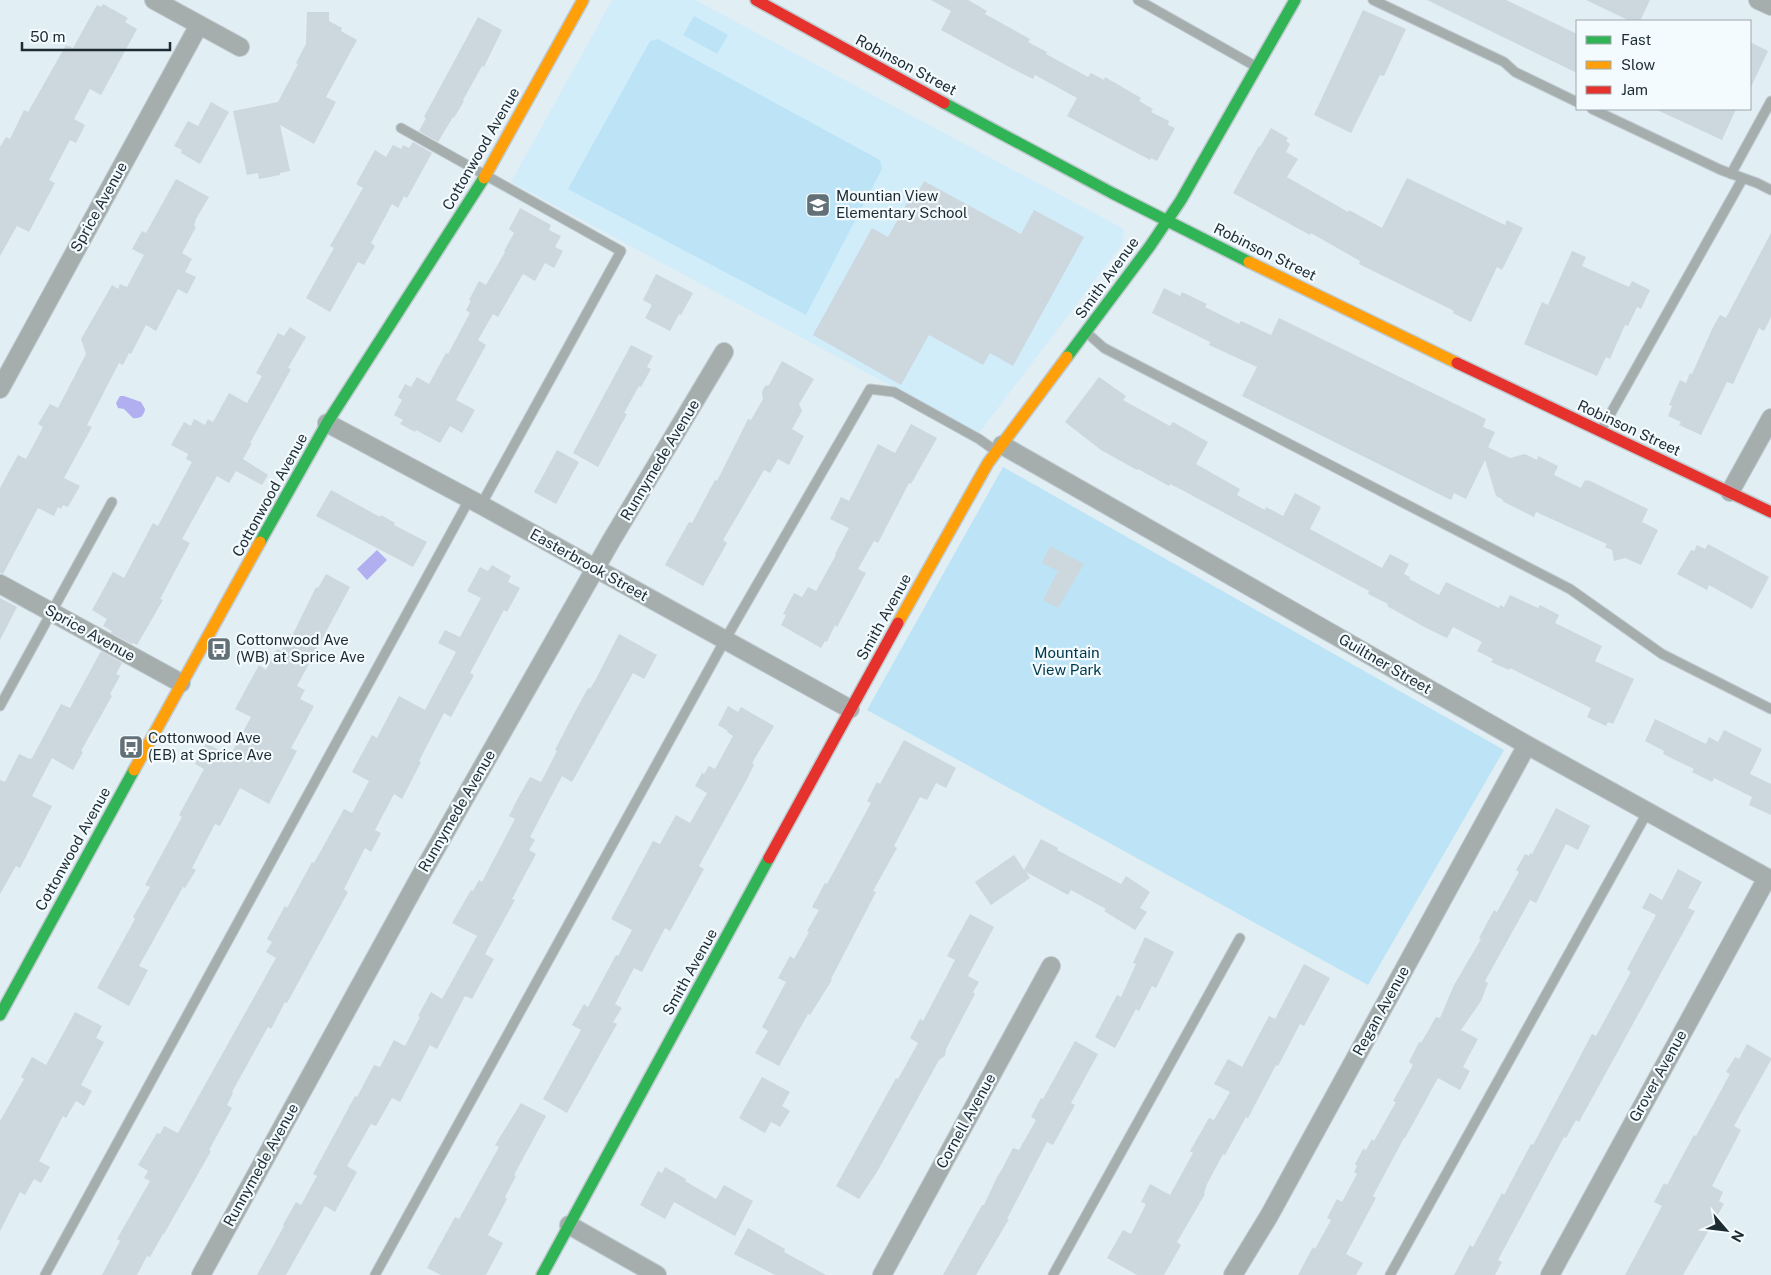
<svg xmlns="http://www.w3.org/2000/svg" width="1771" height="1275" viewBox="0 0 1771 1275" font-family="'Public Sans',sans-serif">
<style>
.built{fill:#d2edfa}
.green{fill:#bce4f6}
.water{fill:#b1aff0}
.building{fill:#ccd7de}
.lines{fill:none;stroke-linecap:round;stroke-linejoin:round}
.lane-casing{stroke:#bfcad0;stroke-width:11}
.street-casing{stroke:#bfcad0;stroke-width:20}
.fast-casing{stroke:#bfcad0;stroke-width:14}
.slow-casing{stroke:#bfcad0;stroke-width:14}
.jam-casing{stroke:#bfcad0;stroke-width:14}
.lane{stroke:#a5adad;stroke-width:9}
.street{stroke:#a5adad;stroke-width:18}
.fast{stroke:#30b455;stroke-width:11}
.slow{stroke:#ff9f0a;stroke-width:11}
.jam{stroke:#e5322d;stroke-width:11}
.labels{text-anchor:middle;stroke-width:4.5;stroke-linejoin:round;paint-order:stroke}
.street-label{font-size:15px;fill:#1d2c33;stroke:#f3fbff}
.poi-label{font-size:15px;fill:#1d2c33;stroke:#f3fbff;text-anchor:start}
.park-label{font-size:15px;fill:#00394c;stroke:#f3fbff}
</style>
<rect width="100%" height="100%" fill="#e1eef4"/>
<path class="built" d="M612 0H695L1124 229 1122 244 979 433 511 182Z"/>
<path class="green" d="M694 16 728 35 717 54 683 35Z
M658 39 880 160 882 169 806 315 568 189 650 41Z
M1003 467 1504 750 1368 985 867 710Z"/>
<path class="water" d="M120 396H124L141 402 145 409C144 416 140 419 133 418L124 409 118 408 116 403Z
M377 550 387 560 367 580 357 569Z"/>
<path class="building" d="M931 0H968L987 11 985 14 1030 39 1028 42 1047 52 1046 54 1088 77 1091 73 1104 80 1105 77 1141 98 1139 101 1153 109 1151 112 1169 121 1168 125 1175 128 1157 161 1151 158 1150 160 1067 116 1077 98 1035 75 1033 79 1013 69 941 30 951 11Z
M1427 0H1506L1577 34V73Z
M1586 0H1650L1640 21H1630Z
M103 4 128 18 125 22 137 29 101 95 90 89 74 119 85 125 76 143 70 140 49 180 55 183 29 232 17 226 0 256V147L6 137 10 139 24 110 28 112 66 45 73 48 97 5 101 7Z
M1363 10 1406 29 1384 76 1380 75 1351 133 1314 115Z
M307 12H329V21L342 28 341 31 357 40 326 97 336 102 314 144 280 125 290 171 280 173V175L259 179 258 173 247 175 233 111 278 102 298 64 296 63 306 44Z
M478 17 502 30 484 67 482 66 463 100 464 101 454 118 453 117 438 142 419 131 426 118 424 117Z
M1750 42 1768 51 1750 89Z
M211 102 229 112 200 164 181 153 182 150 174 146 188 121 198 126Z
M1655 109H1736L1722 140Z
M1271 128 1288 138 1286 141 1290 144 1286 152 1298 159 1287 177 1348 212 1349 210 1382 228 1407 178 1505 225 1507 220 1523 228 1502 270 1497 267 1471 322 1453 313 1454 311 1359 264 1360 261 1311 233 1310 235 1233 193 1259 146 1260 147Z
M413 142 432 153 407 198 404 196 398 208 392 204 371 243 375 246 364 265 358 262 330 312 306 298 334 248 330 246 363 188 356 184 375 150 386 157 393 145 401 149 403 145 409 148Z
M176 179 209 197 196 219 194 226 196 227 182 253 192 259 185 272 196 277 187 294 178 289 156 331 146 325 131 354 129 353 123 365 119 363 87 425 92 427 64 478 80 486 68 507 63 505 61 509 58 507 54 516 38 508 3 574 0 573V488L18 455 26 459 43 427 38 424 50 404 58 408 86 354 81 339 112 285 118 289 120 284 127 287 144 255 132 249 142 231 146 233Z
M924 181 1021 234 1034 210 1084 237 1013 366 990 353 983 365 929 335 901 385 813 335 872 228 888 237 912 194 916 196Z
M520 208 551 225 549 230 561 236 555 247 563 251 554 268 545 263 535 281 523 274 498 317 493 314 478 340 486 345 456 400 475 410 462 433 450 426 440 443 416 430 415 432 400 424 403 420 394 415 402 400 398 397 405 384 411 387 417 377 429 384 446 353 448 354 470 313 466 310 471 301 469 300 479 281 486 285 505 252 504 251 514 233 509 229Z
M1771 233V317L1764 331 1759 328 1733 384 1727 382 1701 435 1679 425 1681 422 1668 416 1672 406 1669 405 1680 380 1686 383 1690 373 1692 374 1714 325 1720 315 1726 318Z
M1572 251 1586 257 1582 266 1629 287 1632 281 1650 290 1641 309 1637 307 1628 326 1625 325 1610 359 1606 357 1597 376 1524 344 1542 302 1548 305Z
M656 274 693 293 681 315 679 314 670 331 645 318 652 305 643 300Z
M1164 288 1180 296 1182 292 1207 304 1205 307 1239 324 1241 321 1271 335 1279 318 1486 419 1483 427 1495 432 1488 447 1510 458 1525 454 1537 460 1538 456 1558 466 1554 475 1581 488 1585 480 1587 481 1588 480 1648 509 1642 522 1658 530 1641 565 1625 558 1614 561 1612 550 1605 547 1607 544 1536 512 1534 517 1504 502 1502 499 1496 496 1485 460 1466 499 1454 493 1451 500 1242 396 1257 367 1209 345 1210 342 1152 313Z
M290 327 306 337 288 368 291 369 250 443H252L243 459 268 475 262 485 236 471 229 483 217 476 182 539 190 543 160 599 163 600 137 645 133 643 132 644 111 633 112 631 103 626 107 619 92 610 113 572 124 578 153 523 158 526 192 462 186 459 188 454 171 445 184 422 191 426 194 419 205 425 208 419 213 422 229 393 247 403 262 376 256 373 278 333 284 336Z
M631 345 653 356 647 367 651 369 641 387 639 386 624 413 627 414 598 467 573 453Z
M782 361 814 379 799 404 802 411 792 429 804 436 789 465 778 459 770 473 764 470 723 540 727 543 703 586 665 565 689 522 692 523 715 480 717 481 748 419 751 420 763 399 762 392 765 386 769 385Z
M1099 377 1126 396 1123 400 1170 426 1173 422 1208 442 1196 464 1240 489 1237 495 1265 510 1266 507 1283 516 1295 493 1321 507 1310 529 1382 568 1390 554 1409 564 1404 574 1410 577 1409 579 1439 595 1446 582 1499 608 1500 605 1504 607 1510 595 1538 608 1540 605 1559 615 1555 623 1602 646 1595 661 1634 679 1613 724 1608 722 1606 726 1587 717 1591 708 1510 668 1509 670 1491 662 1493 659 1477 651 1482 642 1453 627 1447 638 1426 628 1387 606 1388 604 1368 594 1369 591 1182 490 1170 484 1169 486 1138 469 1137 470 1101 450 1065 422Z
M911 424 937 438 911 484 909 483 878 543 874 541 858 569 866 573 837 627 835 625 827 642 825 641 821 648 781 625 786 615 783 614 794 593 802 597 808 587 816 591 836 555 835 554 849 528 830 519 841 497 849 501 878 444 895 453Z
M557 450 579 462 556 504 534 492Z
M331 490 380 517 381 515 395 523 394 525 427 542 413 567 316 516Z
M1708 544 1769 577 1752 609 1709 585 1707 590 1677 574 1691 550 1694 551 1697 545 1705 549Z
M1050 546 1084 564 1058 608 1043 600 1058 571 1042 563Z
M492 565 511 576 508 582 520 588 507 612 504 610 470 673 474 675 451 717 444 713 419 761 421 762 402 799 394 794 375 830 381 833 371 852 365 848 344 889 348 892 287 1003 285 1002 271 1029 268 1027 232 1092 233 1093 227 1105 232 1108 209 1150 211 1151 164 1234H163L150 1257 147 1256 137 1275H102L120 1241 117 1239 150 1181 144 1178 148 1171 138 1165 157 1133 160 1134 164 1126 178 1133 276 958 266 952 272 942 267 939 285 906 287 908 312 862 314 863 344 809 352 813 369 781 352 772 372 735 377 738 399 696 425 710 456 652 438 643 445 630 460 637 481 598 467 591 480 567 488 571Z
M326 574 350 587 297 686 305 690 300 699 314 706 291 748 297 751 269 804 240 788 220 826 215 824 192 868 196 870 185 888 183 887 139 966 148 970 129 1006 97 988 135 919 133 917 150 887 145 885 182 817 179 815 204 769 195 764 206 743 230 756 251 717 235 709 259 665 266 670 277 649 281 651 290 634 292 636 316 587 318 588Z
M0 598 17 607 0 640Z
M619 634 657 655 644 679 633 673 572 782 562 776 530 837 535 840 529 850 536 854 512 899 515 900 485 954 494 959 472 999 465 996 437 1049 430 1045 400 1102 392 1098 376 1126 371 1124 347 1166 357 1172 335 1212 325 1206 286 1275H257L284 1226 283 1225 296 1202 301 1205 317 1176 313 1174 333 1137 355 1096 357 1097 374 1065 380 1067 394 1040 405 1046 420 1017 418 1016 431 992 442 999 477 936 452 923 471 890 473 891 479 880 482 882 515 819 509 816 518 798 530 777 541 782 557 751 555 750 571 719 588 688 590 689 596 679Z
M101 651 122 663 116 674 120 676 110 694 112 696 81 751 83 752 73 770 52 758 32 796 52 806 20 868 16 866 0 894V780L5 782 19 754 30 759 32 758 61 704 70 708Z
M728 706 738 712 741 707 774 726 752 763 754 764 753 767 746 781 699 866 704 869 670 931 665 928 642 972 634 968 615 1004 622 1008 613 1022 617 1024 567 1113 543 1099 581 1030 572 1025 584 1004 588 1007 616 955 618 956 632 930 611 919 653 841 660 844 676 815 690 823 707 793 695 786 702 773 704 774 709 766 715 769 733 736 727 732 728 731 718 725Z
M1655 719 1706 744 1709 737 1718 742 1724 730 1762 749 1750 774 1771 784V815L1749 805 1752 797 1714 778 1712 782 1692 772 1694 769 1663 754 1664 751 1645 741Z
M904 740 956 768 946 788 936 783 927 800 920 797 894 846 897 848 873 891 876 892 831 979 832 980 810 1015 808 1014 779 1066 755 1053 768 1031 762 1027 786 982 778 978 790 956 794 959 809 932 807 931 819 910 812 907 825 883 827 884 871 803 867 801 877 782 880 784Z
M1556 808 1590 826 1578 850 1566 844 1536 903 1530 900 1485 981 1488 983 1481 1001 1461 1030 1478 1039 1463 1067 1470 1071 1460 1090 1438 1078 1405 1138H1404L1373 1196 1376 1198 1346 1254 1363 1263 1356 1275H1298L1313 1247 1315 1249 1331 1220 1327 1218 1337 1199 1342 1202 1357 1174 1354 1172 1357 1166 1355 1164 1363 1149 1366 1150 1372 1139 1374 1141 1396 1102 1393 1101 1413 1065 1409 1062 1419 1042 1421 1043 1436 1017 1440 1018 1454 985 1481 939 1479 938 1494 910 1497 912 1519 872 1516 870 1525 854 1529 856 1530 853 1532 854Z
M1041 839 1058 848 1057 850 1121 884 1126 876 1150 892 1140 908 1147 912 1135 930 1104 911 1106 909 1071 890 1068 895 1026 872 1030 878 991 905 975 882 1014 855 1024 870Z
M1678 869 1702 882 1688 908 1695 911 1579 1122 1576 1120 1566 1138 1564 1137 1498 1260 1502 1262 1495 1275H1454L1470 1245 1473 1247 1502 1193 1504 1195 1531 1144 1533 1145 1592 1034 1596 1036 1631 972 1627 969 1656 915 1642 908 1650 893 1662 900Z
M970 914 994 927 968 976 979 982 973 992 975 994 946 1049 945 1056 939 1060 877 1172 859 1199 836 1186 896 1078 898 1079 918 1043 910 1038 920 1019 923 1021 955 960 947 956Z
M1145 937 1174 952 1156 988 1152 986 1139 1011 1136 1009 1115 1048 1095 1037 1117 995 1121 997 1136 964 1133 963Z
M1304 964 1330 978 1304 1026 1300 1024 1278 1066 1276 1065 1248 1118 1246 1117 1225 1155 1223 1154 1207 1184 1204 1193 1205 1194 1177 1242 1181 1245 1164 1275H1137L1107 1258 1123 1230 1131 1234 1146 1204 1141 1202 1150 1184 1170 1195 1193 1153 1190 1151 1209 1118 1214 1120 1230 1092 1214 1084 1228 1059 1242 1067 1269 1016 1275 1019Z
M75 1012 102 1026 96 1038 104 1042 81 1085 92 1091 84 1106 76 1101 66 1118 63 1116 39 1161 50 1167 41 1183 34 1179 25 1195 20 1192 0 1231V1121L24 1079 21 1077 32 1057 46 1065Z
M1075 1041 1098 1054 1071 1103 1075 1105 1053 1145 1047 1142 1007 1219H1009L976 1275H943L982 1205H984L997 1177 1001 1171 1013 1148 1019 1150 1036 1120 1031 1117 1041 1098 1043 1099Z
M1747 1044 1771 1058V1060L1734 1126 1741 1130 1712 1186 1723 1192 1719 1201 1724 1204 1683 1275H1625L1662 1206 1654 1202 1664 1183 1667 1185 1694 1135 1696 1136 1730 1074 1726 1072 1735 1057 1739 1059Z
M762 1077 790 1092 782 1106 790 1111 780 1127 771 1122 765 1133 739 1118Z
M521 1103 546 1116 514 1175 516 1176 505 1197 507 1199 488 1235 503 1243 486 1275H441L427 1268 455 1217 459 1219 499 1147 495 1145Z
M665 1167 686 1179 685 1181 716 1199 724 1185 753 1201 735 1236 674 1202 665 1219 640 1205 658 1171 662 1173Z
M748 1228 785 1249 784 1252 826 1275H775L734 1254Z"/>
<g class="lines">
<defs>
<path id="lane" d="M1138 0 1255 66
M1373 0 1504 62 1515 72 1577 102
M1592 109 1721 170 1757 183 1771 190
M401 128 621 251 481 505
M1731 174 1771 101
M1087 333 1104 348 1570 589 1662 654 1771 709
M1602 429 1743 178
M0 706 112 502
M45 1275 469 500
M375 1275 725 640 870 389 894 392 979 439 996 451
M1053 1275 1240 938
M1390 1275 1648 811"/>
<path id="street" d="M154 0 240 47
M1758 0 1771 6
M0 389 199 25
M327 423 481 505 850 709
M1002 445 1527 745 1771 880
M1730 492 1771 418
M0 584 181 683
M569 1225 657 1275
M201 1275 422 873 611 541 724 352
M882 1275 1051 966
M1233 1275 1269 1216 1527 745
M1550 1275 1767 878"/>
<path id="fast" d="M944 103 1112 193 1249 262
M1067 357 1150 246 1181 200 1295 0
M260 542 327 423 484 178
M0 1015 134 770
M542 1275 769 858"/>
<path id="slow" d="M484 178 583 0
M1249 262 1457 363
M898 623 988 463 1067 357
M134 770 260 542"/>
<path id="jam" d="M756 0 944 103
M1457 363 1771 512
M769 858 898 623"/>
</defs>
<use href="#lane" class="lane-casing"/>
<use href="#street" class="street-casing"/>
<use href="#fast" class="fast-casing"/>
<use href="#slow" class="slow-casing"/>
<use href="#jam" class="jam-casing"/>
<use href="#lane" class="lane"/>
<use href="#street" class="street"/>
<use href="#fast" class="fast"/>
<use href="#slow" class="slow"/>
<use href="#jam" class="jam"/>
</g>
<defs>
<symbol id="school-square" viewBox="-11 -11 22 22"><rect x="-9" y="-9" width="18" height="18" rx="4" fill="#627077" stroke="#f3fbff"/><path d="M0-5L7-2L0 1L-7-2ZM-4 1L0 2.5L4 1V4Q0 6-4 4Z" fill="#fff"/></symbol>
<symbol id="bus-square" viewBox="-11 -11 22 22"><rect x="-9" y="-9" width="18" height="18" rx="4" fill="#627077" stroke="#f3fbff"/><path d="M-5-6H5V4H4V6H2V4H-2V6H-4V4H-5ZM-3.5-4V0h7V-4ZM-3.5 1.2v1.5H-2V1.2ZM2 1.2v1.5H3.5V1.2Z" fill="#fff"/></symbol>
</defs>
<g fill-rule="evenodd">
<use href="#school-square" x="804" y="191" width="28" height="28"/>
<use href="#bus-square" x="205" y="635" width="28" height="28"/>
<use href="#bus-square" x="117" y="733" width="28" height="28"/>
</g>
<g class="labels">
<g class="street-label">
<text transform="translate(906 65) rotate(28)" y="5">Robinson Street</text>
<text transform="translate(481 149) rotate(-60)" y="5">Cottonwood Avenue</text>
<text transform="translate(99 207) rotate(-61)" y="5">Sprice Avenue</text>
<text transform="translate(1265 252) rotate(26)" y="5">Robinson Street</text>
<text transform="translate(1107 278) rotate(-54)" y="5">Smith Avenue</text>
<text transform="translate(1629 428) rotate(25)" y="5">Robinson Street</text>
<text transform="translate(660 460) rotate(-59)" y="5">Runnymede Avenue</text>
<text transform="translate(270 495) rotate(-61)" y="5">Cottonwood Avenue</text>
<text transform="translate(589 565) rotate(29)" y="5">Easterbrook Street</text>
<text transform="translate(884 617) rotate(-61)" y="5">Smith Avenue</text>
<text transform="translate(90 633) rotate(29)" y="5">Sprice Avenue</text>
<text transform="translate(1385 664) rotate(30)" y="5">Guiltner Street</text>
<text transform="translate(457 811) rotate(-60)" y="5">Runnymede Avenue</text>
<text transform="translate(73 849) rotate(-61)" y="5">Cottonwood Avenue</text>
<text transform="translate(690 972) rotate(-61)" y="5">Smith Avenue</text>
<text transform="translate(1381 1011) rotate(-61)" y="5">Regan Avenue</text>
<text transform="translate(1658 1076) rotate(-61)" y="5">Grover Avenue</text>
<text transform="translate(966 1121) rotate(-61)" y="5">Cornell Avenue</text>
<text transform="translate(261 1165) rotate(-61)" y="5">Runnymede Avenue</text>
</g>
<g class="poi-label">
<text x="836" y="201">Mountian View<tspan x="836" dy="17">Elementary School</tspan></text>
<text x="236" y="645">Cottonwood Ave<tspan x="236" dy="17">(WB) at Sprice Ave</tspan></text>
<text x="148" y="743">Cottonwood Ave<tspan x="148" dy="17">(EB) at Sprice Ave</tspan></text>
</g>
<g class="park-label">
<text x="1067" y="658">Mountain<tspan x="1067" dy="17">View Park</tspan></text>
</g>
</g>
<rect x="1576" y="20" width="175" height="90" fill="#f3fbff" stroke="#9da8ad"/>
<rect x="1586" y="36" width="25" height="8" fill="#30b455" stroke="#9da8ad"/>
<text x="1621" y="45" font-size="15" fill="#1d2c33">Fast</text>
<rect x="1586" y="61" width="25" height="8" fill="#ff9f0a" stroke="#9da8ad"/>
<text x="1621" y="70" font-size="15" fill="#1d2c33">Slow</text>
<rect x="1586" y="86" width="25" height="8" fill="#e5322d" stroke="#9da8ad"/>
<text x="1621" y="95" font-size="15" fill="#1d2c33">Jam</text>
<g transform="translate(1726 1230) rotate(118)" stroke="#f3fbff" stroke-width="4" paint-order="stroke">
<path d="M0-4L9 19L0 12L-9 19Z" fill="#1d2c33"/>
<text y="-8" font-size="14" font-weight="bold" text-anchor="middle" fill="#1d2c33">N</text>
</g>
<path d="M22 42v8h148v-8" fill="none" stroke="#1d2c33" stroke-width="2.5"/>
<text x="30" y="42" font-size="15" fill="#1d2c33" stroke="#f3fbff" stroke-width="4" paint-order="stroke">50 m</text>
</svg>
